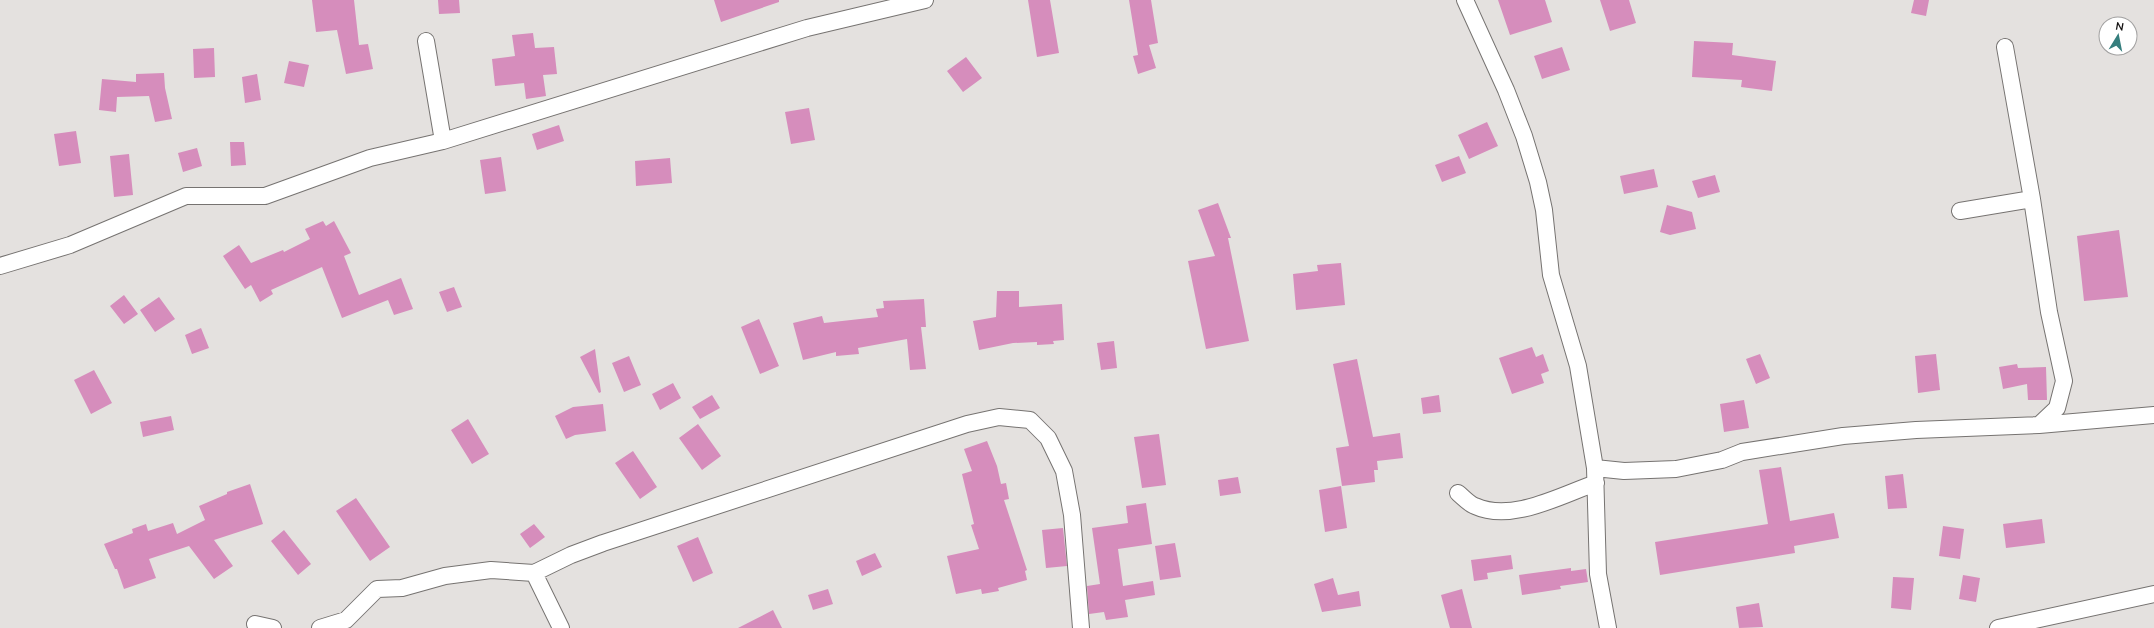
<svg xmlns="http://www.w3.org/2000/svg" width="2154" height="628" viewBox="0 0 2154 628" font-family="'Nunito Sans',sans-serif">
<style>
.building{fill:#d68dbc}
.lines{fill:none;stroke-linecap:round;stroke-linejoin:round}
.street-casing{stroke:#767371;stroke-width:18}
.street{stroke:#fff;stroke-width:16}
</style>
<rect width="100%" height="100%" fill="#e4e1df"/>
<path class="building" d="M312 0H354L359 45 368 44 373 69 346 74 337 30 316 32Z
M438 0H459L460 13 439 14Z
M714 0H779V2L721 22Z
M1028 0H1050L1059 53 1037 57Z
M1129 0H1151L1158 43 1149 45 1156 68 1138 74 1133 56 1138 55Z
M1498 0H1545L1552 22 1510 35Z
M1600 0H1629L1636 23 1610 31Z
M1914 0H1929L1926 16 1911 13Z
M533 33 535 48 554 47 557 74 543 75 546 96 526 99 524 83 495 86 492 59 515 56 512 35Z
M1694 41 1733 43 1732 55 1776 61 1772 91 1741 87 1742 80 1692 77Z
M1562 47 1570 70 1542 79 1534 56Z
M214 48 215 77 194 78 193 49Z
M966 57 982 78 963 92 947 71Z
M289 61 309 65 304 87 284 83Z
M164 73 165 88 172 119 155 122 149 96 117 97 116 112 99 110 102 79 136 82V74Z
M257 74 261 100 245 103 242 77Z
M809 108 815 140 791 144 785 112Z
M1487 122 1498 146 1469 159 1458 135Z
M559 125 564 141 537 150 532 134Z
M76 131 81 163 59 166 54 134Z
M230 142H244L246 165 231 166Z
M197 148 202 166 183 172 178 153Z
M129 154 133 195 114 197 110 156Z
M1459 156 1466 173 1442 182 1435 165Z
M501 157 506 191 485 194 480 160Z
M670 158 672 183 636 186 635 161Z
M1654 169 1658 187 1624 194 1620 176Z
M1715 175 1720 192 1698 198 1692 181Z
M1218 203 1231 238H1228L1249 341 1206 349 1188 261 1215 256 1198 210Z
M1667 205 1692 212 1696 229 1670 235 1660 232Z
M323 221 326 226 334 221 351 253 344 256 359 295 401 278 413 309 394 315 388 300 342 318 322 267 271 290 273 294 260 302 251 285 245 289 223 256 239 245 251 263 283 250 284 252 310 239 305 229Z
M2119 230 2128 297 2084 301 2077 236Z
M1341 263 1345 305 1296 310 1293 274 1318 271 1317 265Z
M454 287 462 307 447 312 439 292Z
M997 291H1019V307L1062 304 1064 340 1053 341 1054 344 1037 345V342L1013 343 979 350 973 321 996 317Z
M124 295 138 314 124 324 110 306Z
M159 297 175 319 155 332 140 310Z
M924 299 926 327H921L926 369 910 370 907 339 858 348 859 354 836 356V352L803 360 793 323 822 316 824 323 878 317 876 309 884 308 883 301Z
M759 319 779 366 760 374 741 327Z
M201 328 209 348 192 354 185 335Z
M1114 341 1117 368 1101 370 1097 343Z
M1532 347 1536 357 1543 354 1549 371 1541 374 1544 383 1512 394 1499 358Z
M595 349 601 392 599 393 580 357Z
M1760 354 1770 378 1756 384 1746 359Z
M1936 354 1940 390 1918 393 1915 356Z
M629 356 641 385 624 392 612 363Z
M1357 359 1373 437 1400 433 1403 458 1377 461 1378 470H1374L1375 482 1342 486 1336 448 1349 446 1333 364Z
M2017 364 2018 368 2046 367 2047 400H2028L2027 384 2003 389 1999 367Z
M94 370 112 403 91 414 74 380Z
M673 383 681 398 660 410 652 394Z
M712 395 720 408 700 419 692 407Z
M1439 395 1441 412 1423 414 1421 398Z
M1744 400 1749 428 1724 432 1720 404Z
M603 404 606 431 575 435 566 439 555 416 573 407Z
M171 416 174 430 143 437 140 422Z
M468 419 489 454 472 464 451 430Z
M698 424 721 456 702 470 679 438Z
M1159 434 1166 485 1142 488 1134 437Z
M987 441 997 466 1001 484 1006 483 1009 499 1004 500 1027 570 1025 571 1027 580 998 588 999 591 982 594 981 589 956 594 947 556 979 549 971 525 974 524 962 474 972 471 964 449Z
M633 451 657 487 640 499 615 463Z
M1781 467 1790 521 1834 513 1839 538 1794 546 1795 553 1660 575 1655 542 1768 524 1759 470Z
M1903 474 1907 508 1888 509 1885 476Z
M1238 477 1241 493 1220 496 1218 480Z
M250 484 263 524 214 540 233 566 214 579 189 546 149 559 156 578 124 589 117 569H115L104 544 133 533 132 529 146 524 148 531 173 523 177 534 205 520 199 506 227 494V492Z
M1341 486 1347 528 1325 532 1319 490Z
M356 498 390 547 370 561 336 511Z
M1146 503 1152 544 1118 549 1123 586 1153 581 1155 595 1125 600 1128 617 1106 620 1104 612 1089 614 1087 586 1100 584 1092 528 1128 523 1126 506Z
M2042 519 2045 543 2006 548 2003 524Z
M534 524 545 537 530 548 520 534Z
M1943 526 1964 529 1960 559 1939 556Z
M1063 528 1067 566 1046 568 1042 530Z
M284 530 311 564 298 575 271 541Z
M698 537 713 573 693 582 677 546Z
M1175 543 1181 577 1160 580 1155 546Z
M875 553 882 567 862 576 856 561Z
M1511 555 1513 569 1487 573 1488 579 1474 581 1471 560Z
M1571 568V571L1586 569 1588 582 1560 586 1561 589 1522 595 1519 575Z
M1963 575 1980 578 1976 602 1959 599Z
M1893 577 1914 578 1911 610 1891 608Z
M1333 578 1338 595 1359 591 1361 606 1322 612 1314 584Z
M828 589 833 604 813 610 808 595Z
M1462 589 1472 628H1450L1441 595Z
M1759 603 1763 627 1739 628 1736 607Z
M773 610 782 628H738Z"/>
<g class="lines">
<defs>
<path id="street" d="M1465 0 1506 90 1524 136 1538 182 1544 210 1551 275 1578 366 1595 468 1598 574 1608 628
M426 41 443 141
M2005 47 2032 199
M1960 211 2032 199 2049 312 2064 381 2057 408 2039 425
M0 266 70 245 186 196H265L370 158 443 141 807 28 925 0
M1595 468 1624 471 1676 469 1722 460 1742 452 1843 436 1916 430 2039 425 2154 415
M1458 493C1463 497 1469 504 1475 506 1512 523 1561 495 1596 483
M534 573 561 628
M255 624 273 628
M320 628 346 620 377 589 402 588 445 576 491 570 534 573 571 555 603 543 967 424 999 417 1030 420 1048 438 1064 471 1072 515 1081 628
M1998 628 2154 594"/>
</defs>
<use href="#street" class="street-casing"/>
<use href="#street" class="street"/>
</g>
<g transform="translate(2118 36) rotate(10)"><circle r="19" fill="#ffffff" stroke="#a1a0a0"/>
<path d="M0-3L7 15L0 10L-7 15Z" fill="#357e7d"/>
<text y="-6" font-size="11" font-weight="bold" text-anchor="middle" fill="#131111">N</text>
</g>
</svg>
